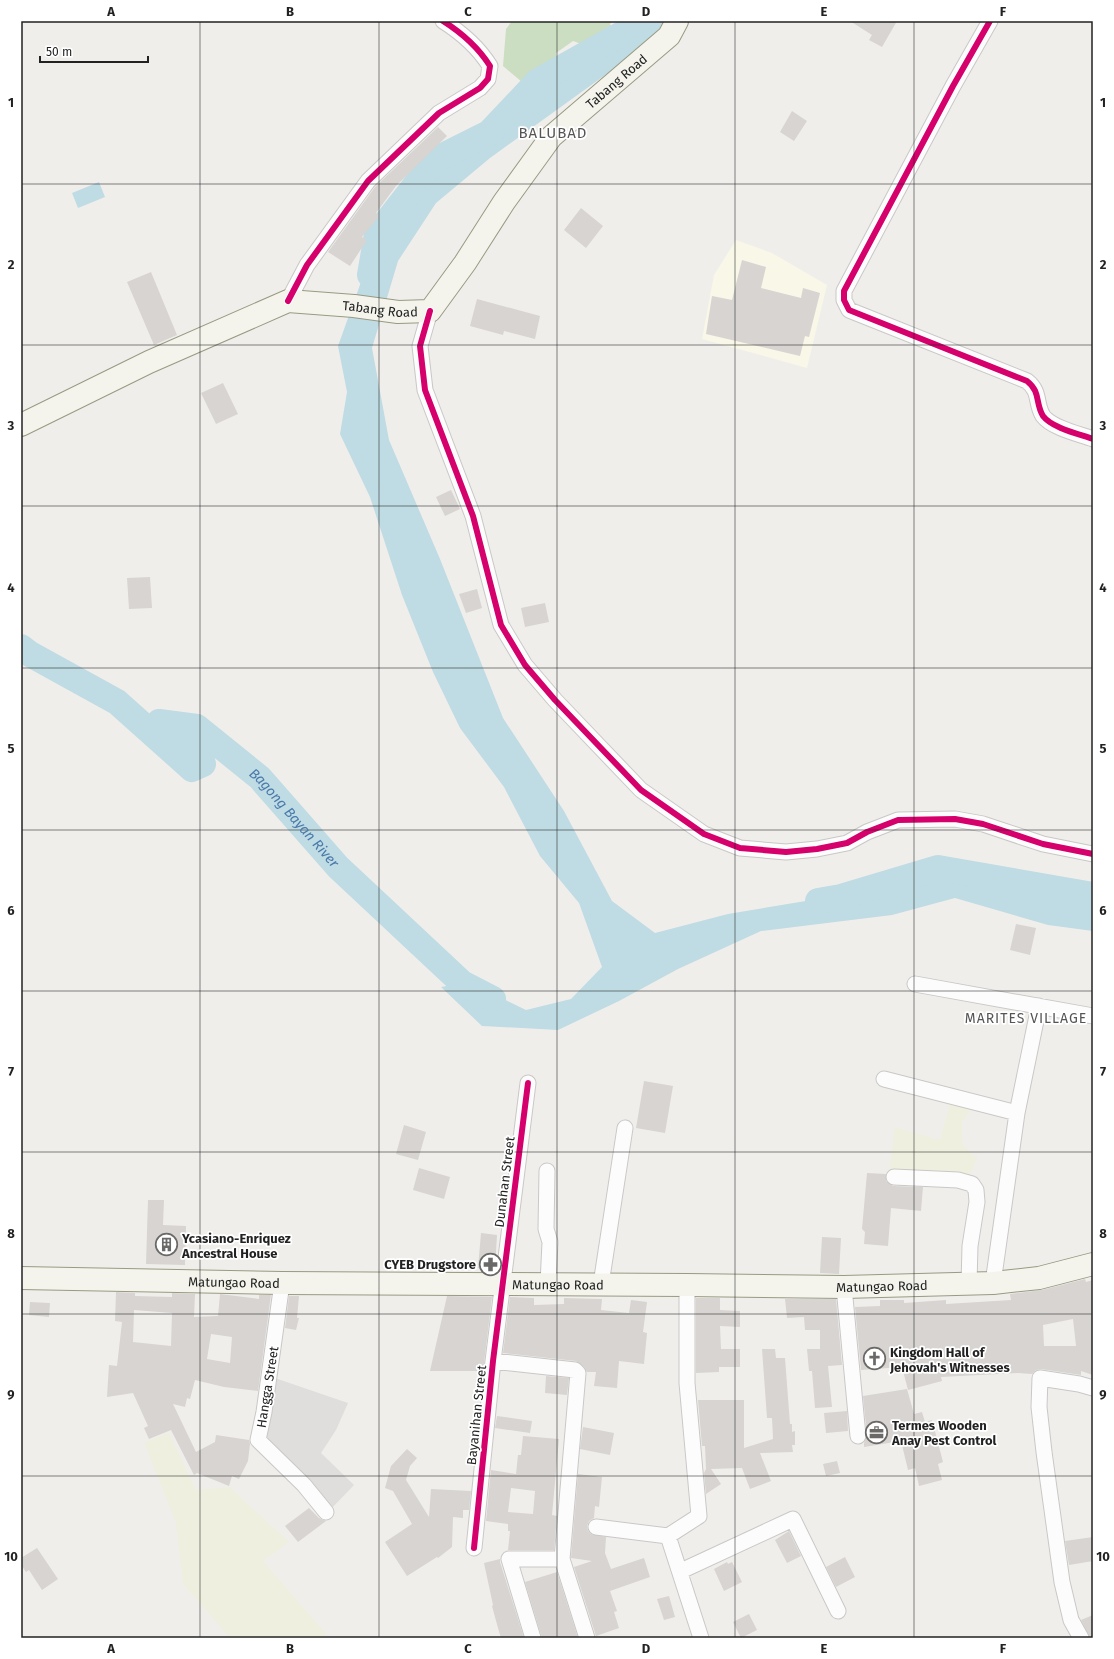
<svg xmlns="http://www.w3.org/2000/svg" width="1114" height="1659" viewBox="0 0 1114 1659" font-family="'Fira Sans',sans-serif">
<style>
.residential{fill:#dfdedc}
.education{fill:#f8f7e8}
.farmland{fill:#efefdf}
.forest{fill:#cbdec1}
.water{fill:#bfdbe3}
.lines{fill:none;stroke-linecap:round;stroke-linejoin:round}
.river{stroke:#bfdbe3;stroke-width:26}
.building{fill:#d7d4d2;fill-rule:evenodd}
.street-casing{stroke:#c9c8c7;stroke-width:17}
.secondary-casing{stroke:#999a82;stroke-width:24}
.street{stroke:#fdfcfc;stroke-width:15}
.secondary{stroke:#f4f4ed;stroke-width:22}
.cycleway-casing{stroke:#fff;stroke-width:8}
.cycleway{stroke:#d6006c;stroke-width:6}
.grid{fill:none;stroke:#222;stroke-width:1;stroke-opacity:0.55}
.labels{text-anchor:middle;stroke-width:3.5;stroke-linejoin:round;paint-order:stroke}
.street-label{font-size:13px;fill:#222;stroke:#fff}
.poi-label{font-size:13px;font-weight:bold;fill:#222;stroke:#fff;text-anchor:start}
.water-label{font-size:14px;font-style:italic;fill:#4a7aab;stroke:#fff}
.neighbourhood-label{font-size:14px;letter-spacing:1px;fill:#555;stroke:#fff}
.quarter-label{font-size:15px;letter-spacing:1px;fill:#555;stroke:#fff}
.neatline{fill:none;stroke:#222;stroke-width:1.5}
.grid-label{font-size:13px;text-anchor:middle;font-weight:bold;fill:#222}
</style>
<rect width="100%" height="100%" fill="#f0eeeb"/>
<path class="residential" d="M272 1377 348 1403 336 1430 321 1453 354 1485 329 1511 260 1440Z"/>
<path class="education" d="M736 240 772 253 827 285 807 368 702 339 714 275Z"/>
<path class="farmland" d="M951 1099 975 1104 962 1123V1144L977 1158 970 1176 889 1172 895 1127 940 1140Z
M169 1433 196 1490 230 1487 289 1542 263 1561 330 1638H230L183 1584 176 1523 144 1443Z"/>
<path class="forest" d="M512 21H612L610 24 614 33 607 37 601 32 584 45 573 41 556 53 557 64 522 82 503 66 506 29Z"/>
<path class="water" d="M626 21H671L669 29 490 158 436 203 398 261 372 348 389 440 440 559 503 718 564 811 612 901 655 933 728 914 866 891 965 868 1023 890 1093 894V931L1048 925 955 898 892 915 761 931 678 969 619 1001 558 1030 482 1026 441 987 469 982 526 1010 571 999 602 967 579 903 540 856 504 787 460 728 433 672 402 595 370 497 340 434 347 392 338 346 388 207 462 138 564 74Z
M99 182 105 197 78 208 72 193Z"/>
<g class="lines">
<g class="river">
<path d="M370 275 377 234 435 160 489 133 538 81 627 31 638 21"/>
<path id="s1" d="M21 647 30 654 117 702 192 769 203 764 159 722 197 727 260 778 338 867 462 983 493 999"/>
<path d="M818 901 841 897 938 868 1093 895"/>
</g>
</g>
<path class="building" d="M850 21H897L882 47 869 40 872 35Z
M792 111 807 121 794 141 780 132Z
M438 127 447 136 396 186 376 213 380 215 362 237 367 240 350 266 328 252 375 187Z
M581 208 603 226 586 248 564 230Z
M742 260 766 267 761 288 801 298 803 288 820 293 809 337 805 336 800 356 706 334 712 296 732 300Z
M151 272 177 335 154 345 127 282Z
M477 299 540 316 535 339 504 331 503 335 470 326Z
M223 383 238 414 216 424 201 393Z
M451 490 460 509 445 516 436 497Z
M150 577 152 608 129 609 127 578Z
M477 589 482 608 466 613 459 594Z
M545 603 549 622 525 627 521 608Z
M1016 924 1036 928 1030 955 1010 950Z
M644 1081 673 1086 665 1133 636 1128Z
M404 1125 426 1132 418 1160 396 1154Z
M419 1168 450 1177 444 1199 413 1190Z
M867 1173 886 1174V1181L893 1186 923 1187 921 1211 891 1208 888 1246 864 1244 865 1232 862 1229Z
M148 1200H164L163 1225 186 1226 185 1265 146 1264Z
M481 1233 497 1235 495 1269 478 1268Z
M822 1237 841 1238 839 1274 820 1273Z
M1085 1279 1086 1282 1093 1280V1375L1081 1371V1375L1041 1369 1036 1370 1032 1374 1018 1373 941 1377 942 1381 908 1390 902 1367 861 1370 855 1307 880 1306V1300H904V1303L946 1300V1304L1011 1300 1010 1294 1042 1290ZM1073 1319 1076 1346H1044L1043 1325Z
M116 1292 135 1293V1296L172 1297V1293L195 1294 194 1317 218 1316 220 1294 259 1299V1295H271L258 1391 224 1387 195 1380 190 1399 187 1398 185 1407 173 1404 196 1452 215 1442 216 1435 249 1440 250 1444 248 1461 239 1479 232 1476 229 1486 197 1473 194 1475 171 1430 149 1439 144 1428 148 1426 133 1393 107 1397 109 1365 117 1366 122 1322 115 1321ZM134 1310 172 1313 171 1346 133 1342ZM211 1334 232 1337 230 1363 207 1359Z
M289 1296H299L297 1318H299L296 1330 285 1328Z
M447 1296 492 1297 483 1371H430Z
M510 1297 534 1298V1305L564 1304V1298L602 1299 601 1310 629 1313 631 1300 647 1302 643 1332 647 1333 644 1364 619 1361 617 1388 594 1386 596 1372H587L584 1367 576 1361 503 1353Z
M696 1298H720V1310L740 1311V1327L720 1326 721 1349H740V1367H719V1372L696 1373Z
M785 1299H836L842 1365 828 1366 832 1407 815 1408 812 1371H809L807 1349H820V1330H805L804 1317 787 1318Z
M30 1302 50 1303 49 1317 29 1315Z
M762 1349H775L776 1358H785L790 1424H792V1432L795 1431V1445H792L793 1452 760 1453 771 1481 750 1489 742 1468 711 1469 721 1484 706 1494 704 1473 706 1469 705 1446H702L698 1400H744V1448L773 1439 772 1418H767Z
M546 1376 569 1378 567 1395 545 1393Z
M907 1389 914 1414 922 1412 925 1422 932 1420 943 1462 938 1464 942 1480 919 1486 915 1468 908 1470 901 1441 864 1447V1443L867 1435 863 1396Z
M847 1411 848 1431 826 1433 824 1413Z
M497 1416 532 1421 530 1433 495 1428Z
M583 1427 614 1433 610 1455 580 1449Z
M523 1436 559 1439 552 1515 557 1516 554 1550H508L510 1531H508V1524L486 1521 491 1470 516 1474 518 1455H521ZM511 1488 535 1491 533 1514 508 1512Z
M407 1449 417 1458 410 1466 406 1480 429 1517 431 1489 471 1491 469 1510H463V1518L453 1517 452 1547 438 1558 437 1557 407 1576 385 1542 412 1524 393 1491 385 1488 391 1466Z
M837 1461 840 1473 826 1476 823 1464Z
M578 1474 602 1477 599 1507 595 1506 594 1518 589 1521 587 1526 588 1531 591 1534 606 1537 605 1553 611 1569 644 1558 650 1577 610 1591 617 1611 614 1612 619 1628 596 1636 574 1567 592 1561 571 1558Z
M309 1508 319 1518 326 1521 298 1542 285 1526Z
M789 1531 801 1556 787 1563 775 1540Z
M1093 1537V1561L1069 1565 1065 1541Z
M37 1548 58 1579 42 1590 29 1570 26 1572 21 1565V1558Z
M845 1557 855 1577 836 1587 826 1567Z
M500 1559V1562L524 1638H501L498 1628 492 1606 493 1605 484 1563Z
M727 1562 728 1564 732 1562 742 1582 724 1591 714 1569Z
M557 1572 578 1638H542L525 1582Z
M669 1596 675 1617 664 1620 657 1599Z
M749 1614 757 1630 741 1638 733 1622Z
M1093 1615V1638H1090L1081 1620Z"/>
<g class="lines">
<defs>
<path id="street" d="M990 21 953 86 844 291V300L849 310 1027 381C1041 392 1035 403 1043 416 1052 428 1079 434 1093 439
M288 301 307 265 368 181 439 113 480 88 488 79 490 66C478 47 462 33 443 21
M430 311 420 346 425 390 473 516 501 625 525 665 555 700 641 790 704 834 740 848 786 852 817 849 847 843 867 832 898 820 955 819 983 824 1043 844 1093 854
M915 984 1093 1016
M884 1079 1017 1113
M547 1171 546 1229 550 1242 548 1284
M894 1177 958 1180 972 1184 976 1190 977 1202 970 1246 969 1284
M282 1283 264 1412 258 1440 304 1485 326 1512
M993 1283 1017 1113 1039 1006
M601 1284 625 1128
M844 1287 858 1436
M493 1361 575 1370 578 1373 562 1559 587 1638
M596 1527 668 1536 699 1516 687 1383V1285
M668 1536 701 1638
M474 1548 493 1361 528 1083
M681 1571 793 1519 838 1611
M533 1638 509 1559H562
M1081 1638 1071 1620 1062 1582 1044 1452 1039 1407 1040 1378 1079 1384 1093 1388"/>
<g id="secondary">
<path id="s2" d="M21 425 149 362 288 301 354 306 398 312 430 311 465 263 504 202 551 137 669 36 677 21"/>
<path id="s3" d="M21 1278 282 1283 687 1285 844 1287 993 1283 1039 1278 1093 1264"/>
</g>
</defs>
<use href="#street" class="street-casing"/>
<use href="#secondary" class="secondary-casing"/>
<use href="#street" class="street"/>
<use href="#secondary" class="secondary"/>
<defs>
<path id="cycleway" d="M990 21 953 86 844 291V300L849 310 1027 381C1041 392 1035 403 1043 416 1052 428 1079 434 1093 439
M288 301 307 265 368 181 439 113 480 88 488 79 490 66C478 47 462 33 443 21
M430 311 420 346 425 390 473 516 501 625 525 665 555 700 641 790 704 834 740 848 786 852 817 849 847 843 867 832 898 820 955 819 983 824 1043 844 1093 854
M474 1548 493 1361 528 1083"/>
</defs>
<use href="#cycleway" class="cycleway-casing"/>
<use href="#cycleway" class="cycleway"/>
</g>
<path class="grid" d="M200 21V1638M379 21V1638M557 21V1638M735 21V1638M914 21V1638M21 184H1093M21 345H1093M21 506H1093M21 668H1093M21 830H1093M21 991H1093M21 1152H1093M21 1314H1093M21 1476H1093"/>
<defs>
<symbol id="building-ring" viewBox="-11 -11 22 22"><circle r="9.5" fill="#fff" stroke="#6a6968" stroke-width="1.5"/><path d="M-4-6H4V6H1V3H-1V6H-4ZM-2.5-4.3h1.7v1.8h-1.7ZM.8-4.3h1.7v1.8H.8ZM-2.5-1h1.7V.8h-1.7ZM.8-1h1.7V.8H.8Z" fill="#6a6968"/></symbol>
<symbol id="pharmacy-ring" viewBox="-11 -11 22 22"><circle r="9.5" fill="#fff" stroke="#6a6968" stroke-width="1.5"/><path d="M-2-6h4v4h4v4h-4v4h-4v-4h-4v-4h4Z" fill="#6a6968"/></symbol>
<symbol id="church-ring" viewBox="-11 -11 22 22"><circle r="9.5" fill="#fff" stroke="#6a6968" stroke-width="1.5"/><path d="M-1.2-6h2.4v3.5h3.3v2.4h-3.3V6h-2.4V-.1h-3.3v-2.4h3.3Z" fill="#6a6968"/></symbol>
<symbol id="office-ring" viewBox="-11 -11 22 22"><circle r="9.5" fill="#fff" stroke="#6a6968" stroke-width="1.5"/><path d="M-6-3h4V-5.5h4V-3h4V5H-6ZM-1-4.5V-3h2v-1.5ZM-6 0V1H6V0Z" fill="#6a6968"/></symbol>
</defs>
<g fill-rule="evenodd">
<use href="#building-ring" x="154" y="1232" width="25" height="25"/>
<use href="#pharmacy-ring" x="478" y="1252" width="25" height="25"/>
<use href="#church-ring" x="862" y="1346" width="25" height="25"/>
<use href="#office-ring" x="864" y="1420" width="25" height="25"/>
</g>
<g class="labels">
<g class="street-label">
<text dy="5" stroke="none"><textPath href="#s2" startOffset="735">Tabang Road</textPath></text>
<text dy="5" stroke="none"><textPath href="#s2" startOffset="387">Tabang Road</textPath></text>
<text transform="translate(504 1182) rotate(-83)" y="5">Dunahan Street</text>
<text dy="5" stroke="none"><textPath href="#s3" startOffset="213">Matungao Road</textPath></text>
<text dy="5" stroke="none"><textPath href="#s3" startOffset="537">Matungao Road</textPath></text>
<text dy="5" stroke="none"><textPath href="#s3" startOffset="861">Matungao Road</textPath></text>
<text transform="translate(267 1387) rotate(-81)" y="5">Hangga Street</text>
<text transform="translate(476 1415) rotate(-84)" y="5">Bayanihan Street</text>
</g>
<g class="poi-label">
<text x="182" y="1243">Ycasiano-Enriquez<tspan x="182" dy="15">Ancestral House</tspan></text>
<text x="476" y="1269" text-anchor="end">CYEB Drugstore</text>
<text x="890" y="1357">Kingdom Hall of<tspan x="890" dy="15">Jehovah's Witnesses</tspan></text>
<text x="892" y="1430">Termes Wooden<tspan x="892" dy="15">Anay Pest Control</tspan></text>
</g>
<g class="water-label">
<text dy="5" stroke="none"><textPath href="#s1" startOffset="456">Bagong Bayan River</textPath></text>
</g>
<g class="neighbourhood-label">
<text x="1026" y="1023">MARITES VILLAGE</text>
</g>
<g class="quarter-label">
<text x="553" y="138">BALUBAD</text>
</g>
</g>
<rect width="1114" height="1659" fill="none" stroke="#ffffff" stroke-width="44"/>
<path d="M40 56v6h108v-6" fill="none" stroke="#222222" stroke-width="2"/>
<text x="46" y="56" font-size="12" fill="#222222" stroke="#ffffff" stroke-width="3" paint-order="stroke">50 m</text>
<rect x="22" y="22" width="1070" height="1615" class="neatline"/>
<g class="grid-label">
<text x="111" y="16">A</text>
<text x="290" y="16">B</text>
<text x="468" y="16">C</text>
<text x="646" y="16">D</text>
<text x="824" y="16">E</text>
<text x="1003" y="16">F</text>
<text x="11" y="107">1</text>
<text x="1103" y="107">1</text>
<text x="11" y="269">2</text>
<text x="1103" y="269">2</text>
<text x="11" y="430">3</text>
<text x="1103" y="430">3</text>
<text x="11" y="592">4</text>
<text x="1103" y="592">4</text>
<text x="11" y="753">5</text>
<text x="1103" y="753">5</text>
<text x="11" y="915">6</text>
<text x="1103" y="915">6</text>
<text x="11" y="1076">7</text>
<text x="1103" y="1076">7</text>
<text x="11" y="1238">8</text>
<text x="1103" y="1238">8</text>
<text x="11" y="1399">9</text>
<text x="1103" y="1399">9</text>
<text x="11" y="1561">10</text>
<text x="1103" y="1561">10</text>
<text x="111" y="1653">A</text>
<text x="290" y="1653">B</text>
<text x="468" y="1653">C</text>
<text x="646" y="1653">D</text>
<text x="824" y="1653">E</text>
<text x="1003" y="1653">F</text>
</g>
</svg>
